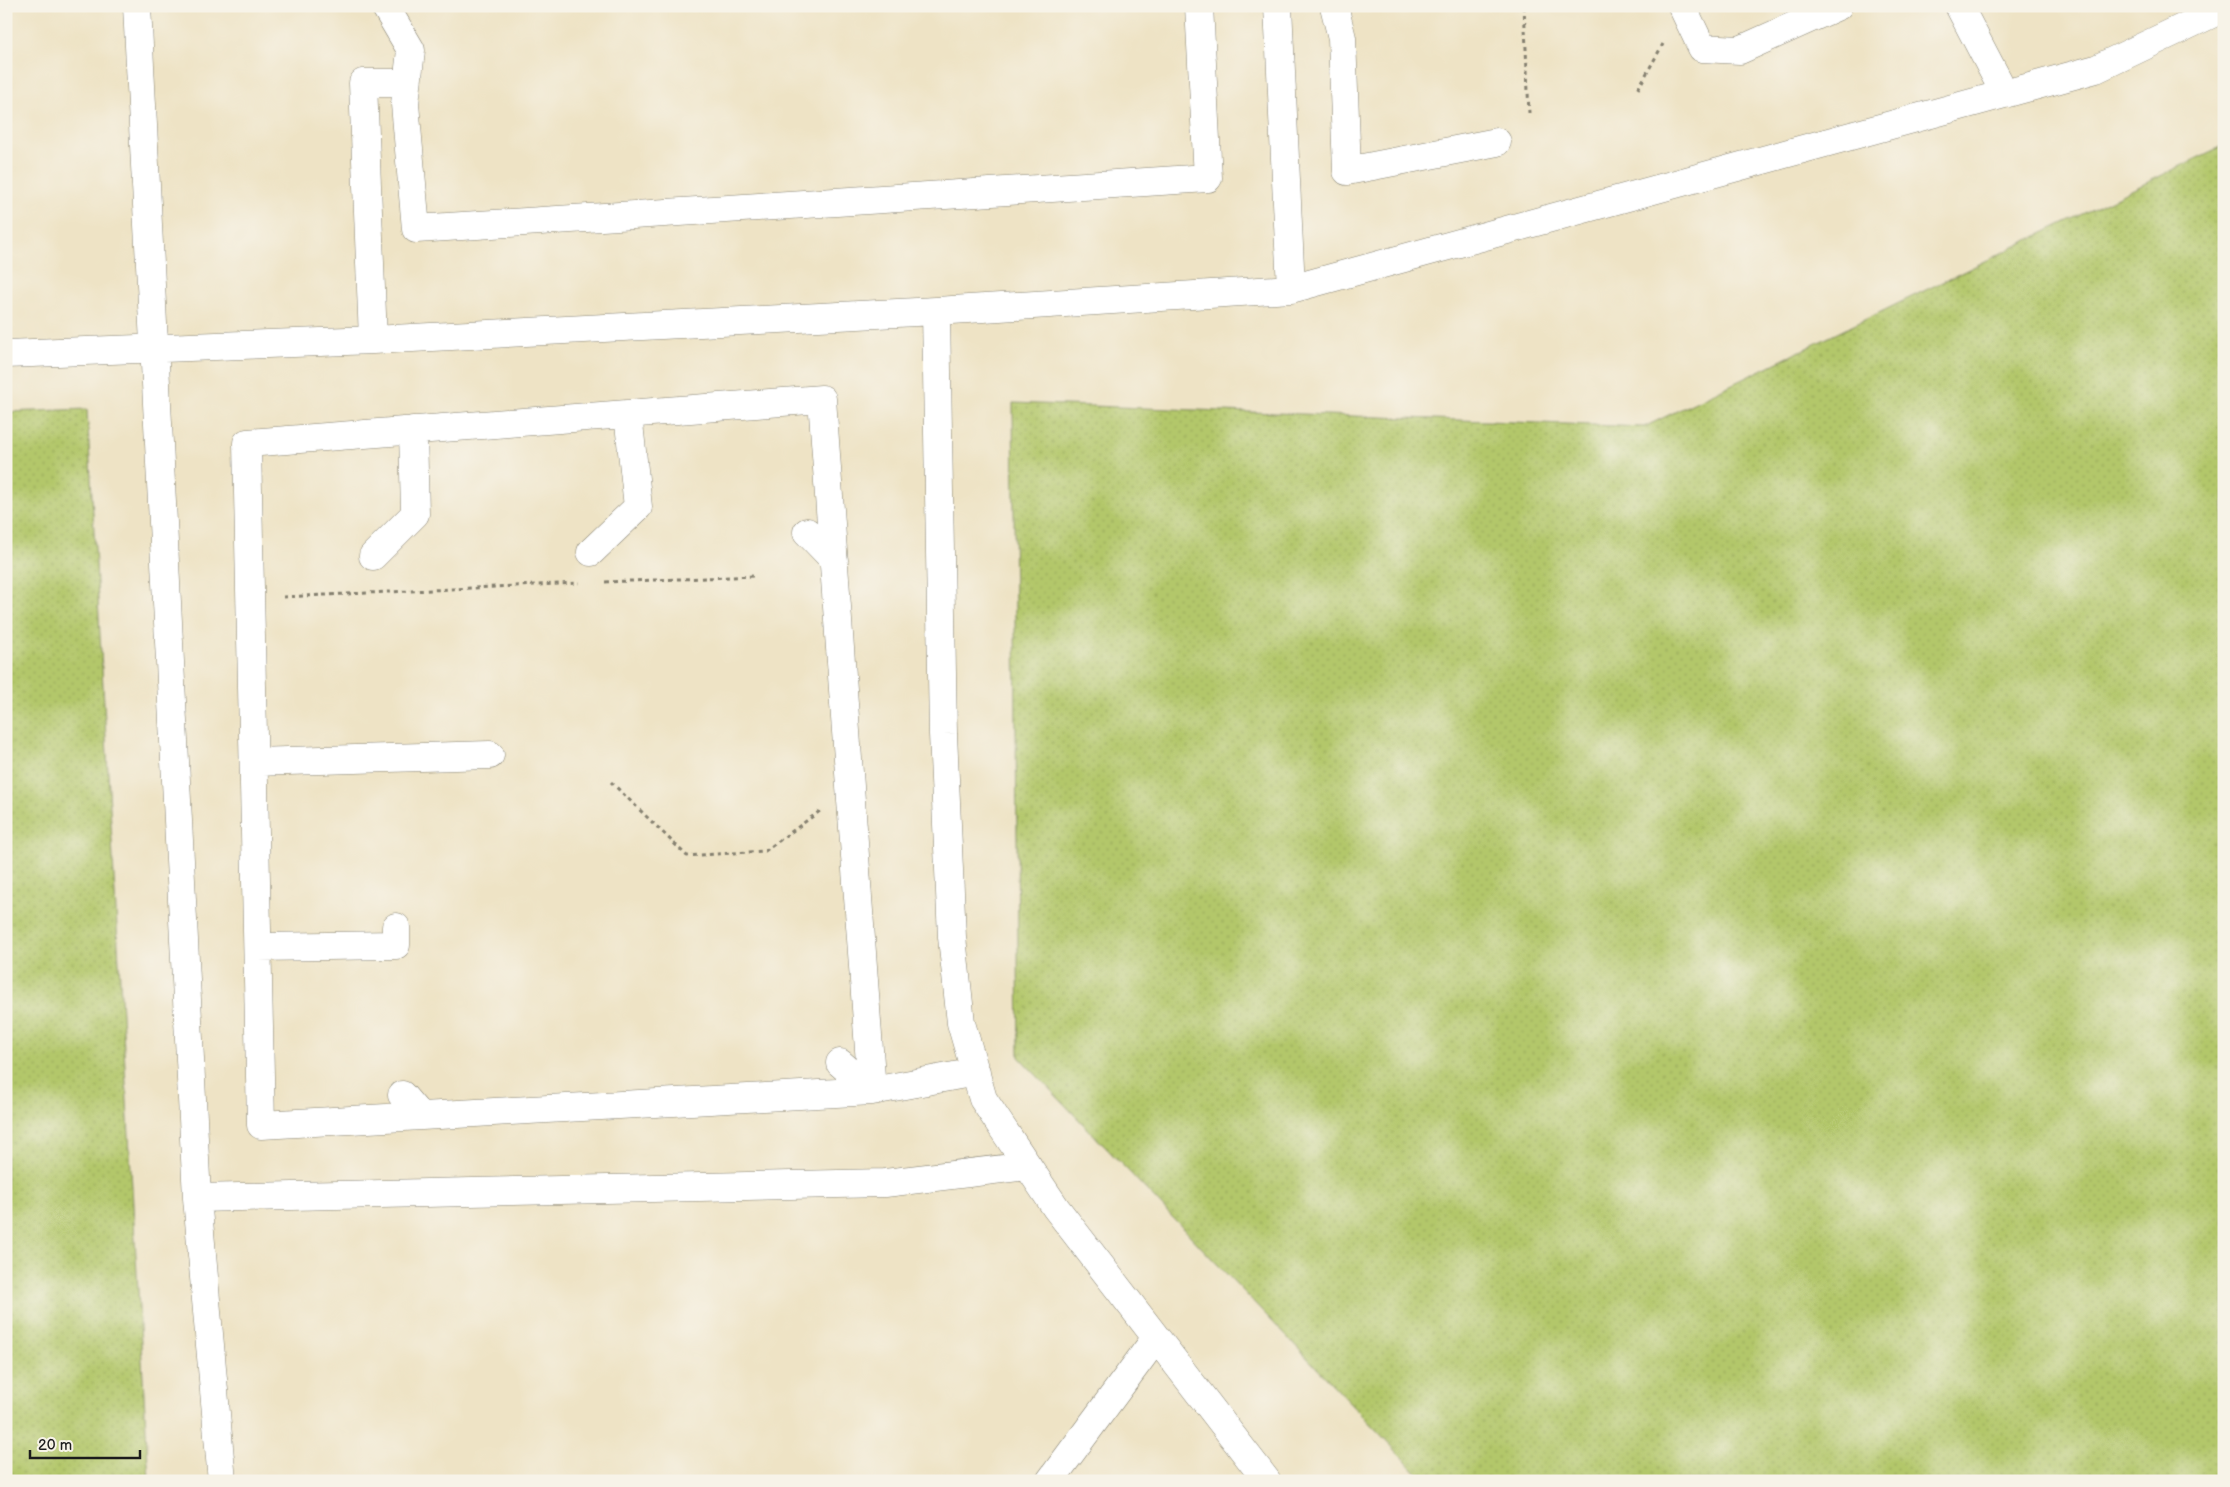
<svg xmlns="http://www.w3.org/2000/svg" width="2230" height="1487" viewBox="0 0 2230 1487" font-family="'Balsamiq Sans',sans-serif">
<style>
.grass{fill:url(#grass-dots);stroke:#687244}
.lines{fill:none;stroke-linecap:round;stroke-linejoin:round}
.minor-casing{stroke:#858070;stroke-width:29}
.path{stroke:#858070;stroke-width:3;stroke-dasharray:4 4;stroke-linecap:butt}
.minor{stroke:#fff;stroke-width:28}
</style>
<defs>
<pattern id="grass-dots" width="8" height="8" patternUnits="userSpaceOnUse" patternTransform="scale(1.25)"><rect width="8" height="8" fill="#b3c76b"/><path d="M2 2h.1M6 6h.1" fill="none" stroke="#99aa5c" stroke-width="1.8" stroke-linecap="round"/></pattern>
</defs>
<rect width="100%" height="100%" fill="#f7f3e8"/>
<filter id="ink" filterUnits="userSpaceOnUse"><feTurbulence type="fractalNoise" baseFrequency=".02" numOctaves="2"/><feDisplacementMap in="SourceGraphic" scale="10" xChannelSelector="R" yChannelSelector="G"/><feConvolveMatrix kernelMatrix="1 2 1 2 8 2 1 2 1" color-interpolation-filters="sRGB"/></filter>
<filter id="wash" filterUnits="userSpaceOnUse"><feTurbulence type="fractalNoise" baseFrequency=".0096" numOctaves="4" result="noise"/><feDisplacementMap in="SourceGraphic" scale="20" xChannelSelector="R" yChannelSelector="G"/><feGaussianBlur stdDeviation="1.12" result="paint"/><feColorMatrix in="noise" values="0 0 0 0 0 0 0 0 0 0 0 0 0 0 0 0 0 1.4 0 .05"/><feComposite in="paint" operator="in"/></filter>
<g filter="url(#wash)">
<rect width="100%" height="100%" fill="#eee3c5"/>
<path class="grass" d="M2224 145V1481H1425L1019 1057 1013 403 1644 427Z
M87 409 149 1481H6V412Z"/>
</g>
<g filter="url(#ink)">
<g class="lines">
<defs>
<path id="minor" d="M137 6 197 1198 222 1481
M385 6 411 50 405 104 416 229 1208 178 1199 6
M1278 6 1291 289
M1334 6 1342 38 1347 171 1497 142
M1682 6 1702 48 1740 50 1838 6
M1959 6 2005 94
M936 311 943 734 952 937 961 1023 983 1099 1056 1208 1267 1481
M373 340 363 83H407
M6 354 373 340 936 311 1291 289 2096 69 2224 8
M822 399 872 1091 261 1125 247 443Z
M807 532 834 560
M591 552 638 507 628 414
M373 556 415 514 413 430
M254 762 490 755
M258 947 396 945V927
M840 1063 872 1091 976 1072
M402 1095 420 1116
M197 1198 885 1183 1028 1166
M1050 1481 1156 1338"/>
</defs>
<use href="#minor" class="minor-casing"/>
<path class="path" d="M1524 6 1529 113
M1638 89 1663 44
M605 582 755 576
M283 597 579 583
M611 782 687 856 765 851 820 811"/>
<use href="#minor" class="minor"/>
</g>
</g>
<rect width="2230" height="1487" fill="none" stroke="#f7f3e8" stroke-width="25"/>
<path d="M30 1450v8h110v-8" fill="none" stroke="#1c1c1c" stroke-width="2.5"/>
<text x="38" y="1450" font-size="15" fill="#1c1c1c" stroke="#f7f3e8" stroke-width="4" paint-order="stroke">20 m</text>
</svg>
